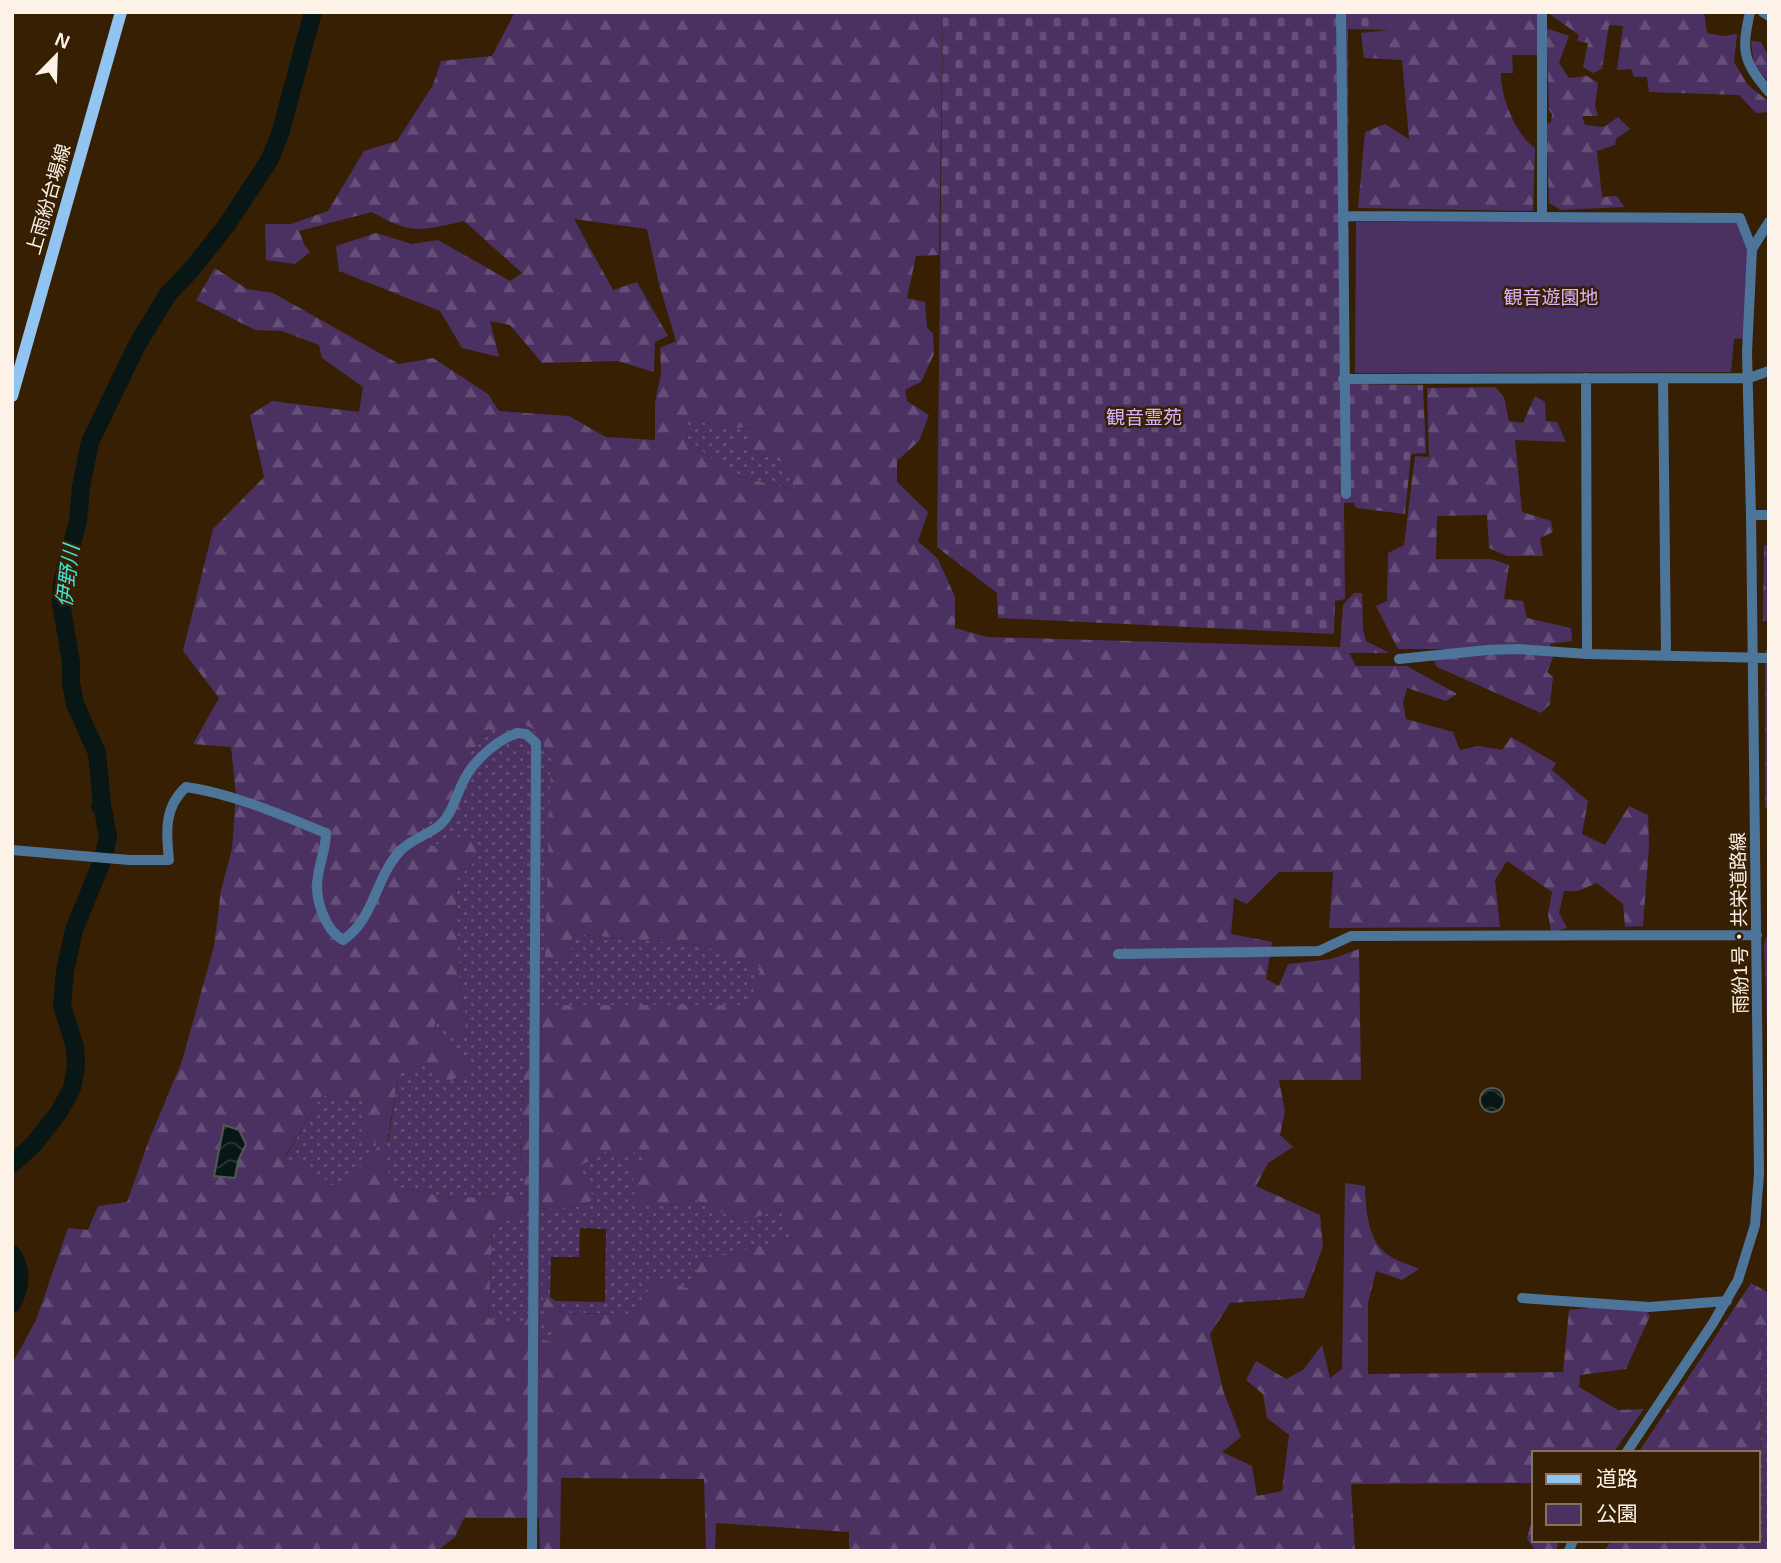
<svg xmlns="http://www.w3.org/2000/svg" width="1781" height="1563" viewBox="0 0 1781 1563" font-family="Helvetica,'Noto Sans JP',sans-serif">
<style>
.grass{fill:url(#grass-dots);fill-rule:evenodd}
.forest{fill:url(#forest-firs);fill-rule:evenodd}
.cemetery{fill:url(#cemetery-stones)}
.green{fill:#4a3162}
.water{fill:url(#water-waves);stroke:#525854;stroke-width:2}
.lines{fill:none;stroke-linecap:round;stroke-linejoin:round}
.river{stroke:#081615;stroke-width:18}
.minor{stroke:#4c7599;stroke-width:10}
.major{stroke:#91c4f0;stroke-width:12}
.labels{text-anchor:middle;stroke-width:5;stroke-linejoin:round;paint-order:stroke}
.street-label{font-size:19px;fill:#fdf2e8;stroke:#371f03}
.park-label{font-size:19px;fill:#d7b5fe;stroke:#371f03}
.water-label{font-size:21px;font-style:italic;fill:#3ee2d3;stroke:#371f03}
</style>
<defs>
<pattern id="grass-dots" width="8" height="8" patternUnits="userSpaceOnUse" patternTransform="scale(1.75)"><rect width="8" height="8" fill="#4a3162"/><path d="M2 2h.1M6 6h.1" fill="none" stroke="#654f78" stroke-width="1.8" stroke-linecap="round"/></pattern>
<pattern id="forest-firs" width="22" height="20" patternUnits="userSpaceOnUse" patternTransform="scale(1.75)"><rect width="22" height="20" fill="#4a3162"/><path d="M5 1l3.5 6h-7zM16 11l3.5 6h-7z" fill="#654f78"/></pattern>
<pattern id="cemetery-stones" width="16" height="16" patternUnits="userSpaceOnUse" patternTransform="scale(1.75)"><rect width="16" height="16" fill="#4a3162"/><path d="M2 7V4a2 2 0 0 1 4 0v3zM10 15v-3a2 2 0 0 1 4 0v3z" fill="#654f78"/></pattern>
<pattern id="water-waves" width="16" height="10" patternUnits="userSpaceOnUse" patternTransform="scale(1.75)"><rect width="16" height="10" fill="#081615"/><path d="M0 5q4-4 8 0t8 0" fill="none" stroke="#2d3837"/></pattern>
</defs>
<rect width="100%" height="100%" fill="#371f03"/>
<path class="grass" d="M685 416 724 429 750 427 756 439 736 446 785 463 796 490 729 474 688 439Z
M521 724 534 729 551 757 546 959 568 962 573 934 701 945 762 968 749 1006 542 1005 541 1059 524 1060 520 1162 528 1195 453 1198 393 1187 340 1188 285 1158 322 1095 362 1101 388 1142 399 1072 429 1063 432 1031 440 1013 470 1036 459 984 456 880 473 863 468 835 432 846 420 827 445 813 471 752 490 730Z
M640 1149 652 1155V1162H632L669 1206 694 1199 743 1222 780 1209 791 1239 701 1259 690 1290 658 1278 631 1314 564 1313 548 1298 547 1272 544 1322 555 1330 554 1342 543 1340 522 1328 488 1318 493 1228 529 1209 577 1207 594 1199 576 1168 605 1151 617 1160ZM580 1228 606 1229 605 1302 555 1301 550 1297 551 1257H579Z
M1761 1326 1769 1327V1551H1760Z"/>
<path class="forest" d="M515 12H943L939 255 916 256 907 298 925 302 927 328 933 333 934 354 921 382 905 390 907 401 929 415 919 441 897 461V482L928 512 918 541 938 559 955 597V628L987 637 1340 647 1343 605 1354 593H1362L1363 629 1366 641 1389 653H1349L1356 666H1407L1457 694 1446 701 1407 688 1403 703 1406 719 1453 732 1460 750 1479 746 1502 750 1511 737 1556 763 1552 770 1588 801 1582 834 1605 845 1629 806 1648 815 1649 846 1643 926 1625 927 1623 904 1597 883 1578 891H1564L1559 913 1567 928 1551 932 1548 914 1552 892 1507 861 1495 880 1500 927 1329 928 1333 872H1279L1247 904 1234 898 1231 934 1272 942 1266 979 1279 986 1288 964 1331 959 1359 949 1361 1080H1279L1285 1111 1280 1135 1293 1147 1268 1163 1256 1186 1320 1215 1323 1246 1304 1298 1230 1303 1210 1334 1223 1390 1241 1437 1222 1452 1252 1466 1257 1496 1282 1491 1289 1435 1267 1418 1263 1394 1246 1380 1256 1361 1286 1379 1303 1370 1322 1345 1330 1378 1342 1369 1345 1183 1365 1186C1366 1209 1367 1240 1388 1255 1396 1261 1409 1264 1419 1269L1402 1280 1376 1271 1368 1303V1374L1563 1372 1569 1310 1641 1303 1650 1316 1626 1369 1580 1375 1579 1387 1618 1410 1644 1409 1613 1453H1534V1483L1351 1484 1355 1551H849V1532L716 1523 715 1551H706L704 1479 561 1478 560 1551H540L539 1518H464L455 1537 437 1551H12V1364L36 1320 68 1228 88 1230 98 1206 127 1202 149 1140 182 1061 214 946 221 890 232 849 236 795 231 747 193 744 219 698 183 651 213 529 264 477 250 415 272 401 359 412 363 387 322 358 319 345 282 331 255 330 196 300 215 268 247 289 273 293 399 364 433 358 488 394 499 411 569 416 606 437 655 440V403L661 373 660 348 676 341 659 284 647 229 574 219 613 290 637 282 668 336 655 342 654 372 618 361 542 363 510 325 490 321 499 357 462 348 440 311 339 271 336 246 376 233 412 244 438 240 510 281 522 273 464 221C420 231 412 235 372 212L299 231 304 244 310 252 295 264 266 260 265 224H291L328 211 364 151 397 141 433 85 441 61 492 56ZM685 416 724 429 750 427 756 439H735L736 446 785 463 795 490 729 474 688 439ZM522 724 534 729 551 757 545 959 568 962 573 934 701 945 761 968 749 1005H542L541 1058 524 1059 520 1162 527 1195 453 1198 393 1187V1176L383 1167 390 1153 378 1147 340 1188 285 1157 322 1095 362 1101 361 1140 387 1143 399 1072 429 1063 449 1082 469 1069 432 1031 440 1013 457 1041 470 1036 459 984 456 880 473 863 482 850 468 834 432 846 420 827 445 813 471 752 489 731ZM224 1126 239 1130 246 1144 238 1161 235 1178ZM640 1149 652 1155 651 1162 632 1161 635 1203 669 1206 694 1199 743 1222 780 1209 790 1239 701 1259 690 1289 658 1278 631 1314 564 1313 548 1298 547 1272 542 1273 544 1323 555 1330 554 1342 543 1340 536 1319 528 1318 522 1328 488 1318 493 1228 529 1209 577 1207 595 1199 577 1168 605 1151 617 1160Z
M1389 12H1538L1537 55H1512L1513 73H1501C1500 95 1516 136 1535 148L1533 211 1358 208 1365 132 1385 124 1409 139 1402 60 1364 58 1361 33 1390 30Z
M1550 12H1704L1707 33 1723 36 1737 34 1734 62 1747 84 1769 102V112L1756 113 1739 95 1649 92 1647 77H1634L1631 69 1617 70 1623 26 1609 25 1602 69 1593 73 1583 67 1588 43 1577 41 1579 35 1551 15Z
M1546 28 1569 36 1559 63 1569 78 1587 76 1598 83 1595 105 1598 116H1582L1585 125 1604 127 1618 117 1630 129 1616 139 1615 145 1597 151 1602 197 1617 196 1624 207 1561 210 1549 203 1546 125 1551 122 1552 114 1549 110Z
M1751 41 1761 42 1769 57V82L1754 65Z
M1495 387 1504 397 1509 421 1523 423 1535 396 1545 402 1546 421 1557 422 1566 442 1515 440 1522 512 1551 521 1553 532 1540 538 1543 556H1507L1489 548 1487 515 1437 516 1436 559H1491L1509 565 1504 599 1523 601 1527 618 1571 628 1572 641 1550 644 1553 658 1547 672 1553 677 1550 704 1541 713 1437 667 1434 660 1460 649H1398L1376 606 1387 601 1388 553 1404 545 1415 456 1429 457 1427 388Z
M1764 545H1769V621H1763Z
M1765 650H1769V808H1765Z
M1769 931V1061H1768L1764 944Z
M1751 1283 1769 1293V1327H1761L1760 1551H1604L1612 1540H1758V1453H1638Z
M1534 1511V1540H1559L1556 1551H1536L1527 1539Z"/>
<path class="cemetery" d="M943 12H1389L1390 30 1348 29 1349 384 1423 385 1426 453 1411 454 1405 514 1356 508 1354 503H1344L1345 599 1335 601 1334 634 998 618 997 593 937 547Z"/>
<path class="green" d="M1356 222H1738L1748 250 1744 338 1734 339 1731 372 1355 373Z"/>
<path class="water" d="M1480 1100a12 12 0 1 1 24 0a12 12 0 1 1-24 0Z
M224 1125 239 1130 246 1144 238 1161 235 1178 214 1176Z"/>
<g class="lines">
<path class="river" d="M12 1164 34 1144 59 1112 72 1088 76 1066 75 1047 62 1006 65 971 74 930 103 859 108 837 103 809 100 806 102 804 97 753 75 704 71 683V662L61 603 62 583 78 521 81 487 90 442 137 345 168 294 192 269 226 226 269 161 280 134 313 12
M12 1254C23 1272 21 1286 12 1304"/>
<path class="minor" d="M1341 12 1346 494
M1542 12V217
M1750 12C1741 52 1743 61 1769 92
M1763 12 1769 16
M1343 216 1740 218 1752 249 1747 352 1751 515 1759 1174 1755 1225 1738 1280 1713 1323 1626 1453
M1752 249 1769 222
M1586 378 1587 654
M1663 378 1666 654
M1343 379 1749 378 1769 371
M1751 515H1769
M1399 659 1487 650 1518 649 1587 654 1769 658
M12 850 129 860H169C166 832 164 807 186 787 234 794 281 815 326 833 326 848 320 861 318 876 314 897 324 929 343 940 374 920 375 878 400 851 411 839 428 835 440 825 455 811 457 789 468 773 479 756 498 740 517 733L526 734 536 743 532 1551
M1118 954 1319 951 1351 936 1757 935
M1522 1298 1649 1307 1727 1301
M1569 1551 1573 1540"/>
<path class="major" d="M12 396 121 12"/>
</g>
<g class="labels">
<g class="street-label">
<text transform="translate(48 199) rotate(-74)" y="7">上雨紛台場線</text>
<text transform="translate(1739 923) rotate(-91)" y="7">雨紛1号・共栄道路線</text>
</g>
<g class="park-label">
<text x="1551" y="304">観音遊園地</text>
<text x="1144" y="424">観音霊苑</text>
</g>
<g class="water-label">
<text transform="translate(68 576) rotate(-83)" y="7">伊野川</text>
</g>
</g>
<rect width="1781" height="1563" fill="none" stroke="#fdf2e8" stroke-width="28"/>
<rect x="1532" y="1451" width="228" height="91" fill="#371f03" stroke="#86735f" stroke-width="2"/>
<rect x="1546" y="1474" width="35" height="10" fill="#91c4f0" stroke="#86735f" stroke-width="2"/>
<text x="1596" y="1486" font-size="21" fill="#fdf2e8">道路</text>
<rect x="1546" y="1504" width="35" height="21" fill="#4a3162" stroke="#86735f" stroke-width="2"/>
<text x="1596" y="1521" font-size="21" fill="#fdf2e8">公園</text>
<g transform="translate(56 56) rotate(23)" stroke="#371f03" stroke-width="5" paint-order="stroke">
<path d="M0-5L12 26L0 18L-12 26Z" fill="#fdf2e8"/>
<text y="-10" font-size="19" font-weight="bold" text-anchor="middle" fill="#fdf2e8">N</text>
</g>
</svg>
